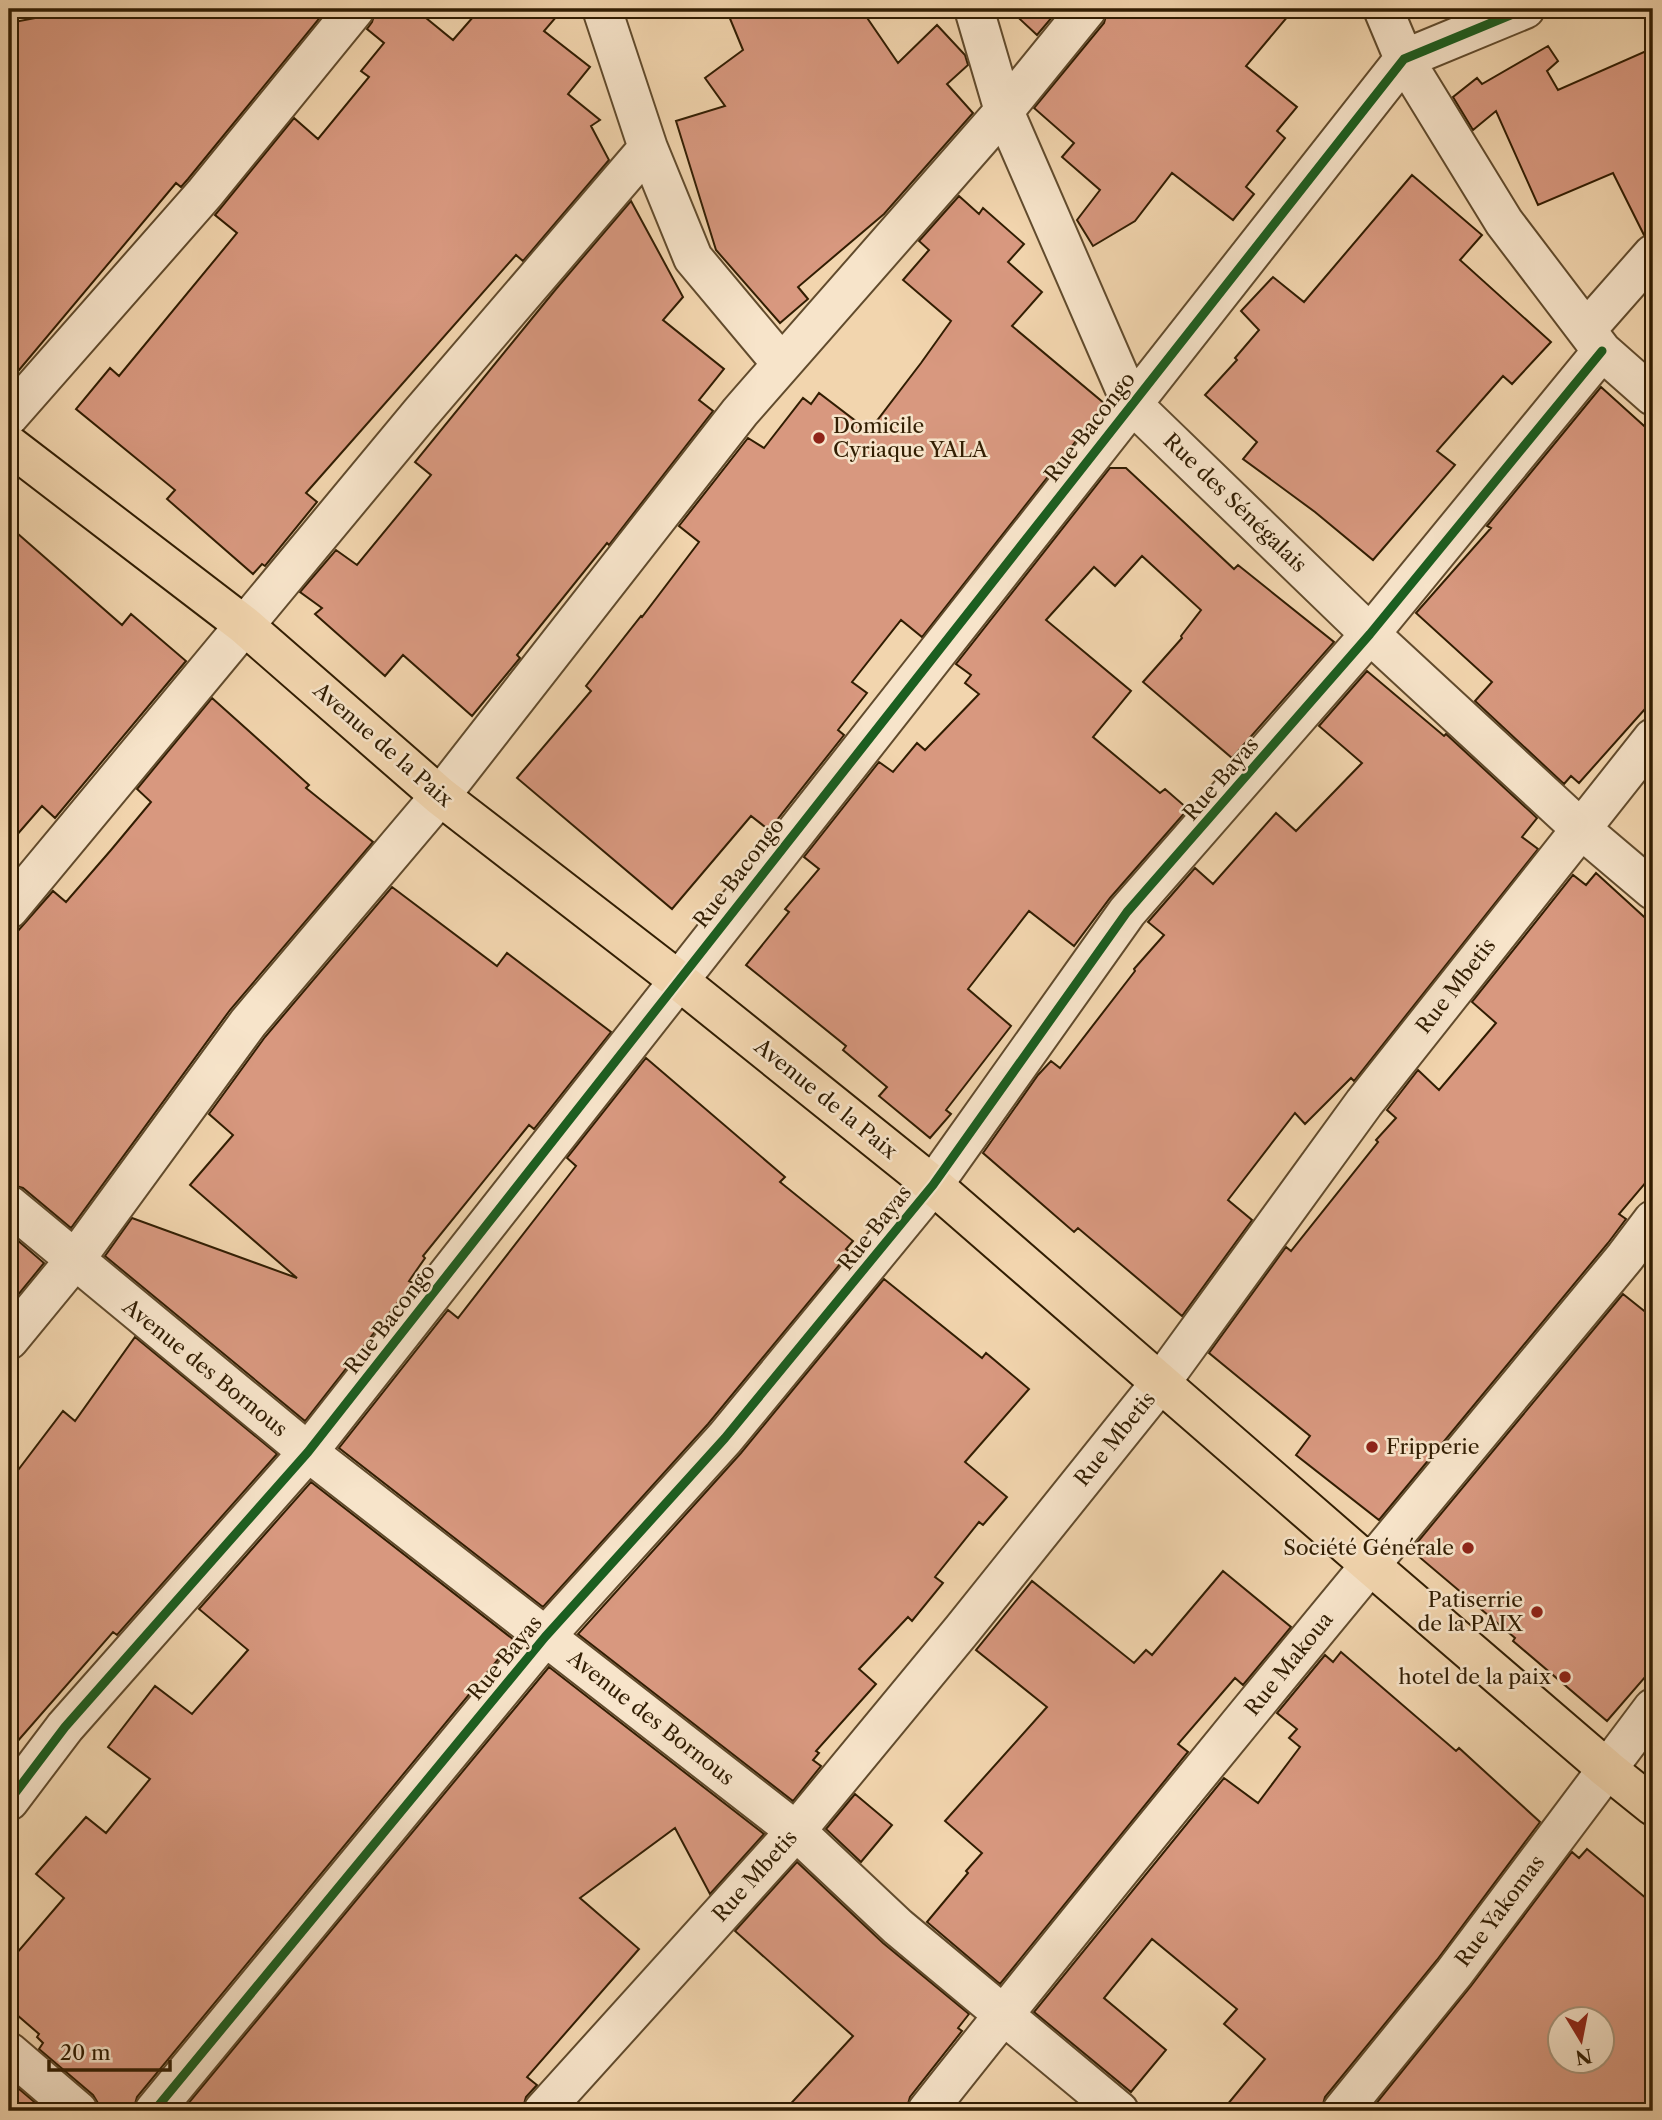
<svg xmlns="http://www.w3.org/2000/svg" width="1662" height="2120" viewBox="0 0 1662 2120" font-family="'Libre Caslon Text',serif">
<style>
.building{fill:#d8987f;stroke:#311d02;stroke-width:2;fill-rule:evenodd}
.lines{fill:none;stroke-linecap:round;stroke-linejoin:round}
.minor-casing{stroke:#614b2d;stroke-width:42}
.major-casing{stroke:#311d02;stroke-width:42}
.minor{stroke:#f7e4ca;stroke-width:38}
.major{stroke:#f2d5ae;stroke-width:38}
.cycleway-casing{stroke:#f7e4ca;stroke-width:13}
.cycleway{stroke:#1b5e20;stroke-width:9}
.poi-dot{fill:#8f2418;stroke:#f7e4ca;stroke-width:2.5}
.labels{text-anchor:middle;stroke-width:5;stroke-linejoin:round;paint-order:stroke}
.poi-label{font-size:21px;fill:#311d02;stroke:#f7e4ca;text-anchor:end}
.street-label{font-size:21px;fill:#311d02;stroke:#f7e4ca}
</style>
<rect width="100%" height="100%" fill="#f2d5ae"/>
<filter id="stains"><feTurbulence type="fractalNoise" baseFrequency=".00286" numOctaves="4"/><feColorMatrix values="0 0 0 0 .2 0 0 0 0 .09 0 0 0 0 .02 0 0 0 .5 -.17"/></filter>
<radialGradient id="worn" r=".72"><stop offset=".6" stop-color="#630" stop-opacity="0"/><stop offset="1" stop-color="#630" stop-opacity=".3"/></radialGradient>
<path class="building" d="M82 9H327L188 179 181 187 176 183 9 382V23Z
M376 9H415L453 40 480 9H563L544 31 590 67 568 94 600 120 591 126 609 160 523 261 516 255 306 493 317 502 265 566 262 564 253 574 167 499 175 490 76 409 110 368 119 376 237 233 215 215 294 118 318 139 369 77 361 71 384 43 367 29 372 22Z
M726 9H861L898 63 937 25 965 55 968 65 947 84 973 113 884 214 798 287 808 299 780 323 716 250 676 121 725 106 705 78 743 50Z
M1009 9H1059L1037 35Z
M1108 9H1294L1246 66 1297 107 1277 131 1285 138 1246 187 1254 194 1233 220 1172 173 1135 221 1093 246 1077 220 1100 190 1062 157 1074 143 1034 108 1104 23Z
M1548 46 1558 61 1547 71 1558 90 1653 48V233L1644 235 1613 173 1538 205 1496 111 1473 130 1453 97 1477 78 1482 84Z
M1412 175 1482 235 1460 260 1551 342 1512 384 1503 376 1437 451 1455 465 1373 560 1315 512 1243 459 1257 442 1205 395 1237 360 1235 358 1259 330 1241 311 1273 277 1304 302Z
M959 196 979 214 983 208 1024 244 1008 262 1042 292 1012 326 1105 404 922 637 901 620 852 682 867 693 838 730 844 735 769 830 751 816 672 909 517 778 591 691 586 686 641 616 642 617 699 542 679 526 748 438 764 448 803 398 811 404 819 393 869 431 921 363 951 321 903 280 929 250 919 241Z
M631 201 683 297 663 320 724 369 699 400 713 411 609 545 607 543 517 655 520 658 472 716 403 655 385 676 315 614 322 608 300 592 336 550 357 565 431 475 415 462 556 289Z
M1601 387 1653 434V700L1579 783 1571 776 1564 784 1475 701 1492 682 1416 613 1491 528 1487 526Z
M1110 468H1126L1234 569 1238 565 1334 642 1232 758 1143 682 1182 638 1181 636 1201 610 1142 556 1115 586 1094 567 1046 620 1131 691 1093 737 1160 793 1165 789 1188 809 1110 898 1074 946 1029 911 968 989 1011 1026 946 1110 951 1114 930 1138 879 1096 887 1087 843 1050 846 1046 746 965 789 912 785 909 819 869 804 857 879 762 893 772 917 743 925 750 979 694 965 683 971 675 956 664Z
M9 526 122 625 131 614 186 661 55 818 42 806 9 844Z
M1367 671 1444 736 1446 734 1537 818 1522 837 1538 849 1354 1081 1351 1078 1305 1124 1295 1113 1228 1200 1252 1220 1182 1316 1078 1228 1074 1232 983 1153 1038 1075 1051 1061 1060 1068 1135 971 1134 969 1164 935 1148 922 1195 868 1213 884 1276 813 1296 831 1362 763 1319 726Z
M212 698 309 785 306 788 373 842 230 1010 71 1228 23 1188 9 1184V941L53 891 66 902 111 850 151 802 137 789Z
M1596 873 1653 925V1174L1619 1214 1626 1219 1608 1243 1379 1520 1296 1455 1310 1436 1209 1353 1286 1247 1291 1251 1378 1142 1376 1140 1396 1118 1387 1110 1418 1070 1439 1090 1496 1023 1472 1002 1573 875 1586 885Z
M392 887 497 966 507 953 611 1032 534 1129 529 1125 423 1256 425 1258 409 1281 413 1283 305 1421 105 1256 132 1218 297 1278 190 1185 233 1135 209 1114 265 1037Z
M646 1058 785 1177 780 1182 853 1241 846 1249 850 1252 708 1424 543 1607 339 1448 448 1310 458 1318 545 1206 576 1166 567 1158Z
M9 1233 44 1263 9 1306Z
M884 1279 982 1358 986 1353 1029 1389 965 1462 1007 1497 983 1525 979 1522 935 1577 943 1583 912 1621 908 1617 859 1669 876 1684 816 1751 819 1753 813 1760 821 1766 793 1801 578 1634 741 1453Z
M1623 1294 1653 1318V1668L1607 1721 1513 1641 1515 1638 1411 1550Z
M135 1337 277 1454 117 1635 113 1632 9 1751V1482L63 1411 75 1421Z
M311 1482 514 1640 137 2097 133 2111H99L98 2103 93 2095 39 2049 43 2043 37 2037 39 2034 9 2008V1962L64 1898 36 1874 86 1817 106 1833 150 1779 108 1747 155 1686 192 1714 248 1650 199 1609Z
M1223 1571 1291 1627 1243 1685 1235 1678 1178 1744 1188 1752 1000 1984 927 1922 968 1873 966 1871 982 1853 945 1821 1047 1707 976 1650 1032 1581 1134 1663 1146 1650 1152 1655Z
M1341 1652 1456 1751 1459 1748 1540 1822 1437 1960 1325 2097 1321 2111H1222L1265 2059 1224 2024 1237 2009 1152 1939 1104 1998 1166 2050 1131 2092 1034 2012 1224 1778 1258 1803 1300 1747 1289 1738 1297 1729 1277 1713 1325 1655 1333 1662Z
M549 1667 764 1834 710 1894 675 1828 580 1898 639 1949 527 2077 537 2085 526 2097 522 2111H182Z
M855 1794 892 1825 861 1862 826 1829Z
M1587 1849 1653 1904V2111H1370L1471 1986 1572 1852 1579 1858ZM1560 2019H1602V2061H1560Z
M797 1862 883 1943 969 2014 958 2028 962 2031 910 2097 906 2111H784L853 2036 735 1931Z
M12 2083 45 2111H9V2087Z"/>
<g class="lines">
<defs>
<path id="minor" d="M602 9 648 148 693 258 781 363
M974 9 1004 111 1131 403 1370 634 1581 829 1653 890
M1383 9 1404 59 1504 222 1602 351 1653 396
M1586 330 1653 254
M9 416 205 193 355 9
M9 909 420 414 648 148
M9 1205 308 1452 796 1831 898 1927 1119 2111
M9 1340 74 1261 248 1023 440 796 740 412 1004 111 1087 9
M9 1801 65 1727 308 1452 1404 59 1525 9
M9 2052 78 2111
M154 2111 545 1637 725 1438 933 1185 1127 912 1370 634 1602 351
M543 2111 796 1831 962 1630 1161 1382 1364 1103 1653 738
M927 2111C1155 1823 1391 1540 1625 1257L1653 1220
M1342 2111 1454 1973 1653 1708"/>
<path id="major" d="M9 445 244 625 440 796 678 980 933 1185 1370 1565 1607 1769 1653 1806"/>
</defs>
<use href="#minor" class="minor-casing"/>
<use href="#major" class="major-casing"/>
<use href="#minor" class="minor"/>
<use href="#major" class="major"/>
<defs>
<path id="cycleway" d="M9 1801 65 1727 308 1452 1404 59 1525 9
M154 2111 545 1637 725 1438 933 1185 1127 912 1370 634 1602 351"/>
</defs>
<use href="#cycleway" class="cycleway-casing"/>
<use href="#cycleway" class="cycleway"/>
</g>
<g class="poi-dot">
<circle cx="819" cy="438" r="7"/>
<circle cx="1372" cy="1447" r="7"/>
<circle cx="1468" cy="1548" r="7"/>
<circle cx="1537" cy="1612" r="7"/>
<circle cx="1565" cy="1677" r="7"/>
</g>
<g class="labels">
<g class="poi-label">
<text x="833" y="433" text-anchor="start">Domicile<tspan x="833" dy="24">Cyriaque YALA</tspan></text>
<text x="1386" y="1454" text-anchor="start">Fripperie</text>
<text x="1454" y="1555">Société Générale</text>
<text x="1523" y="1607">Patiserrie<tspan x="1523" dy="24">de la PAIX</tspan></text>
<text x="1551" y="1684">hotel de la paix</text>
</g>
<g class="street-label">
<text transform="translate(1090 427) rotate(-52)" y="7">Rue Bacongo</text>
<text transform="translate(1235 503) rotate(44)" y="7">Rue des Sénégalais</text>
<text transform="translate(383 745) rotate(41)" y="7">Avenue de la Paix</text>
<text transform="translate(1221 779) rotate(-49)" y="7">Rue Bayas</text>
<text transform="translate(739 873) rotate(-52)" y="7">Rue Bacongo</text>
<text transform="translate(1456 986) rotate(-52)" y="7">Rue Mbetis</text>
<text transform="translate(826 1099) rotate(39)" y="7">Avenue de la Paix</text>
<text transform="translate(875 1228) rotate(-51)" y="7">Rue Bayas</text>
<text transform="translate(390 1319) rotate(-52)" y="7">Rue Bacongo</text>
<text transform="translate(205 1368) rotate(39)" y="7">Avenue des Bornous</text>
<text transform="translate(1115 1439) rotate(-51)" y="7">Rue Mbetis</text>
<text transform="translate(505 1658) rotate(-50)" y="7">Rue Bayas</text>
<text transform="translate(1289 1664) rotate(-51)" y="7">Rue Makoua</text>
<text transform="translate(651 1718) rotate(38)" y="7">Avenue des Bornous</text>
<text transform="translate(755 1876) rotate(-48)" y="7">Rue Mbetis</text>
<text transform="translate(1500 1911) rotate(-53)" y="7">Rue Yakomas</text>
</g>
</g>
<rect width="1662" height="2120" fill="none" stroke="#f2d5ae" stroke-width="35"/>
<rect x="10" y="10" width="1641" height="2099" fill="none" stroke="#311d02" stroke-width="3.5"/>
<rect x="18" y="18" width="1627" height="2085" fill="none" stroke="#311d02" stroke-width="2"/>
<g transform="translate(1581 2040) rotate(170)"><circle r="33" fill="#f7e4ca" stroke="#a8947a" stroke-width="2"/>
<path d="M0-5L12 26L0 18L-12 26Z" fill="#8f2418"/>
<text y="-10" font-size="19" font-weight="bold" text-anchor="middle" fill="#311d02">N</text>
</g>
<path d="M49 2060v10h121v-10" fill="none" stroke="#311d02" stroke-width="3.5"/>
<text x="60" y="2060" font-size="21" fill="#311d02" stroke="#f7e4ca" stroke-width="5" paint-order="stroke">20 m</text>
<rect width="100%" height="100%" filter="url(#stains)"/>
<rect width="100%" height="100%" fill="url(#worn)"/>
</svg>
